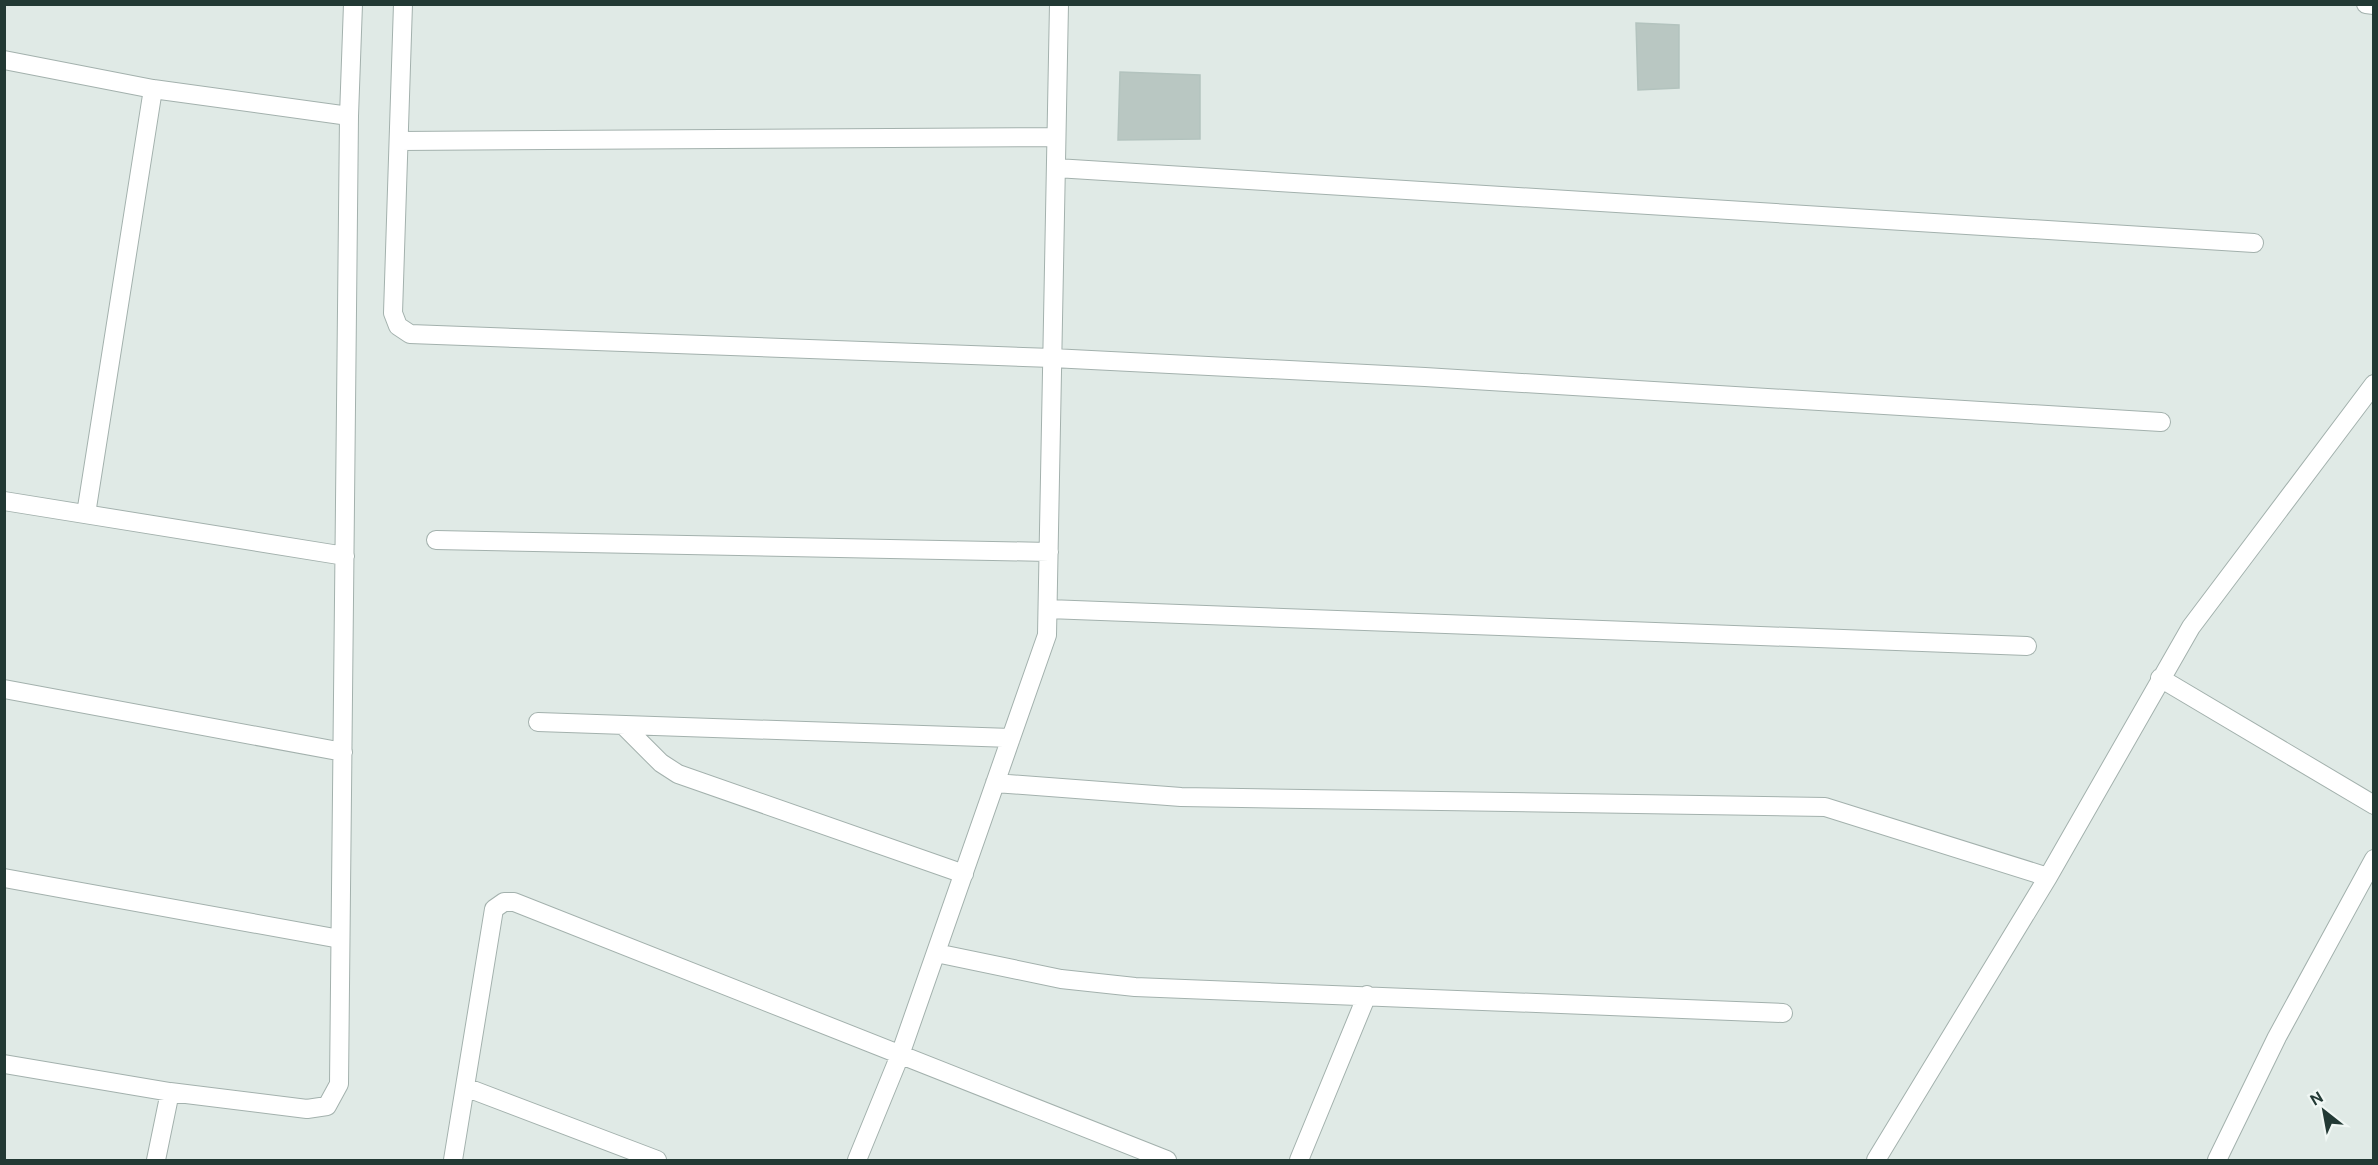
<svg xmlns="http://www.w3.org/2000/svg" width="2378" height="1165" viewBox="0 0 2378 1165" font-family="Ubuntu,sans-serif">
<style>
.building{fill:#b9c7c2;stroke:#b3c3be;stroke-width:1.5}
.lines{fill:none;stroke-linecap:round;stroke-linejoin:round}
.minor-casing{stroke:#a3b1ad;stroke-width:20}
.minor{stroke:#fff;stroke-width:18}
</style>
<rect width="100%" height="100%" fill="#e0eae6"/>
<path class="building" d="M1636 23 1679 25V88L1638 90Z
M1120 72 1200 75V139L1118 140Z"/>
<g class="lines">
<defs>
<path id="minor" d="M403 4 393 313 398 326 410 334 1052 358 1425 377 2161 422
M2366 4 2374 5
M4 60 153 89 349 116
M399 141 1056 137
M1056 168 2254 243
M4 501 345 556
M86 514 153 89
M436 540 1049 552
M1048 609 2027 646
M2160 678 2374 805
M4 689 343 752
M538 722 1011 738
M623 725 661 763 678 774 964 874
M995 783 1181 797 1825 807 2048 877
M4 878 340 939
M936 953 1061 979 1135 987 1783 1013
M4 1064 170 1092 307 1109 327 1106 339 1084 349 116 353 4
M465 1087 657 1160
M156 1160 170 1092
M453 1160 494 909 504 902H514L1167 1160
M857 1160 900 1055 1047 635 1059 4
M1299 1160 1367 995
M1876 1160 2048 877 2191 627 2374 384
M2217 1160 2277 1037 2374 859"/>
</defs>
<use href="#minor" class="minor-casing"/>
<use href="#minor" class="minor"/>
</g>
<rect width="2378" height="1165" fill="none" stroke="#223934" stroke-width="12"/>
<g transform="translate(2324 1111) rotate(329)" stroke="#f0f7f4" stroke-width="4.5" paint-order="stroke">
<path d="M0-4.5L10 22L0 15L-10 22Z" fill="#223934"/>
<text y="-9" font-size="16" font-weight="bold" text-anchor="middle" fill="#223934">N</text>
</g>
</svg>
